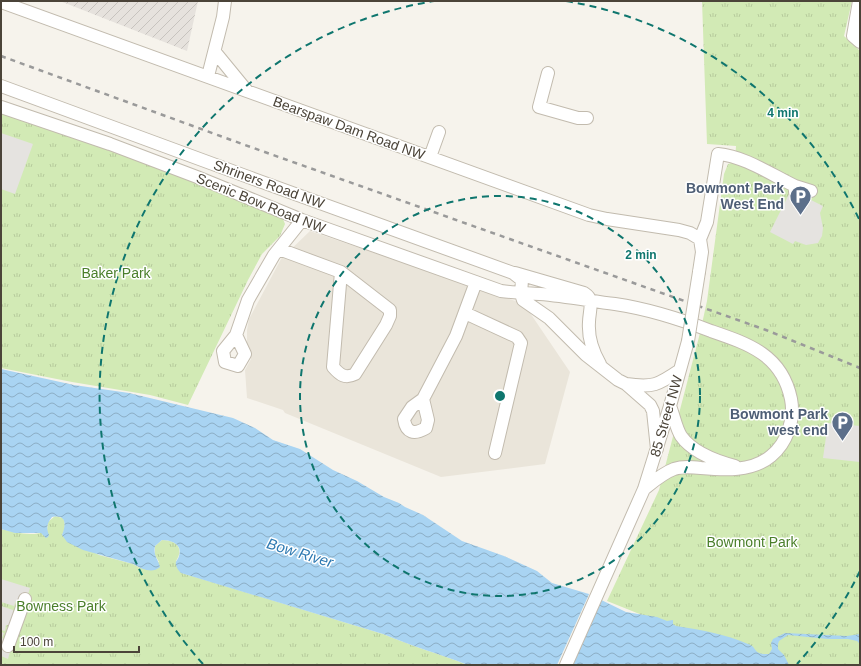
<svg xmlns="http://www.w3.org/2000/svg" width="861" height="666" viewBox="0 0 861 666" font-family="Arial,sans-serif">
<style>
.residential{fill:#eae5da}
.industrial{fill:url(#industrial-furrows)}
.grass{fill:url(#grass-tufts)}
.parking{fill:#e5e3e0}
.water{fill:url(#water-waves)}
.pier{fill:#f6f3ec}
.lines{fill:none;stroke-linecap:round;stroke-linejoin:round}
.minor-casing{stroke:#c2bbae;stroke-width:14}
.minor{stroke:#fff;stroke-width:12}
.rail{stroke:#9a9a9a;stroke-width:2.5;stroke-dasharray:5 5;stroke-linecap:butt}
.minor-bridge-casing{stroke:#c2bbae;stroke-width:14;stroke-linecap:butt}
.minor-bridge{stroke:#fff;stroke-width:12}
.ring{fill:none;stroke:#0f766e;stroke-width:2;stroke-dasharray:7 5}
.labels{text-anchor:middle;stroke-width:3;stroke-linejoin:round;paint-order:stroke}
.street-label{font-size:14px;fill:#4b4439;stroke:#fff}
.service-label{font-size:14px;font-weight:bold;fill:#4e5e75;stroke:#fff;text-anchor:end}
.park-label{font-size:14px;fill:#4a7f2a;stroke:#fff}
.water-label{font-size:15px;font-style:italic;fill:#2e7ab2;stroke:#fff}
.centre{fill:#0f766e;stroke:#fff;stroke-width:2}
.ring-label{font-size:12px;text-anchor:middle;font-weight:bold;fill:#0f766e;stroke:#fff;stroke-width:3;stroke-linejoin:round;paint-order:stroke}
</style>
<defs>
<pattern id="industrial-furrows" width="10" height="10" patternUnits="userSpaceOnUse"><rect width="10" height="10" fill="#e6e2dd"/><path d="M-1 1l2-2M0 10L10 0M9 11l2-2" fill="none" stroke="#c7c3be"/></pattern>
<pattern id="grass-tufts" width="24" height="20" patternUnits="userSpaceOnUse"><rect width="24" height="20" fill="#d2eab5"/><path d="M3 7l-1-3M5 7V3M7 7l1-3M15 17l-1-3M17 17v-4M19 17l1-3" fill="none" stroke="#b6ca9c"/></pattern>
<pattern id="water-waves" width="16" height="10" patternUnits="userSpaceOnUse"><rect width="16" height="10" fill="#a9d4f2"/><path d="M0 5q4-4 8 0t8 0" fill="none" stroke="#8caec5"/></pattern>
</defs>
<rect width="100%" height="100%" fill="#f6f3ec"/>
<path class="residential" d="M310 231 524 304 570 372 545 464 441 477 285 413 283 410 247 398 245 370 251 359 250 350 247 343V330L249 319 281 259Z"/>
<path class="industrial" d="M60 1H198L187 51Z"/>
<path class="grass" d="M702 1H852L844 36 860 51V665H767L607 601 659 490 700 333 707 301 724 174 728 164 735 162 736 146 707 144Z
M1 113 181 174 281 214 285 224 280 236 262 254 248 280 188 405 150 395 72 382 1 368Z
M55 516 63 518C66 524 65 529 62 535L99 555 133 564 140 568 159 562 155 555V546L162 540C175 540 185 547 176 561L182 573 383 634C411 646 440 654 468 665H1V529C16 533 33 537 47 531L48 522Z"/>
<path class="parking" d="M1 133 33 144 15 194 1 189Z
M791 190 823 206 820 213 823 228 822 236 818 243 806 245 795 241 793 244 770 232Z
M828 423 860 426V462L823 458Z
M1 579 30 588 28 594 30 597 13 649 10 652 8 659 1 656V632L4 633 2 638 5 640 9 625H6L5 631 1 630V606L13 610V616L18 601H16L14 606 1 602Z"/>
<path class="water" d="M1 369 74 385 129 393 233 418 255 428 273 440 300 449 333 470 357 481 384 497 399 503 405 507 423 515 462 541 504 556 537 571 552 583 589 594 626 612 657 617 667 621 673 620V624L676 626C701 630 725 634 748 644 758 647 752 655 769 654L772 649 771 643 773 639 785 633 847 636 860 634V644L857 641 848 639H828L788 635 779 641 778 644V649L784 655 789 665H468C440 654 411 646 383 634L181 573C179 571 177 569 176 565 175 561 178 560 179 556 183 544 171 540 162 540L155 546C153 555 158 559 160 567 152 574 142 569 133 564L83 550 67 542 62 535C66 525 67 514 52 517 47 523 46 528 49 535L48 537 46 538 41 533H15L1 529Z"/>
<path class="pier" d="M590 592 602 598 572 665H557Z"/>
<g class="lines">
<defs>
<path id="minor" d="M859 1 853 36 860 42
M1 2 589 215 607 219 679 230 690 233 700 239
M215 52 247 91
M548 73 539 107 578 118H587
M208 76 223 17 225 1
M1 86 251 178 513 273 522 280 521 294 523 300 549 318 586 355 618 380 626 384 650 405 653 411 657 449
M1 107 110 144 197 177 302 220 501 291C515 293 527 293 540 294 565 296 591 301 615 304 649 309 680 319 711 331 749 344 782 355 791 399 795 420 787 443 771 456 752 472 724 470 701 468 692 467 683 466 674 469 663 473 654 481 644 489
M430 157 439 132
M795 186 811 191
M279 249 341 272 390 310V316L386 325 355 374C345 379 340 375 333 367L341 272
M699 272 702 252 700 239 707 222 718 154C744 156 772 175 795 186V192
M515 273 584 293C587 295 589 296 590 300 592 306 589 315 589 322 588 336 593 352 600 364
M465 313 517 337 521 343 495 453
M236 335 245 354 238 366 225 362 223 351 236 335 248 300 274 255 302 220
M626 384C653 388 658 385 680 370
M423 399 428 420 426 428C414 435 406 433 404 419L412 407 423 399 456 336 476 282
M670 406C674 416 676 428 681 436 693 453 716 461 735 466
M8 646 25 599
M566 665 644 489 670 406 688 341"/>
</defs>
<use href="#minor" class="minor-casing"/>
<use href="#minor" class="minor"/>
<path class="rail" d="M1 56 245 145 766 330 860 368"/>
<defs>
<path id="minor-bridge" d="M688 341 699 272"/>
</defs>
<use href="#minor-bridge" class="minor-bridge-casing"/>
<use href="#minor-bridge" class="minor-bridge"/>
</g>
<g class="ring">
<circle cx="500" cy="396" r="200"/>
<path d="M860 571A400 400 0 0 1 797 664M203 664A400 400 0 0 1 434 1M566 1A400 400 0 0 1 860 221"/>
</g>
<defs>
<symbol id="parking-pin" viewBox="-11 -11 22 30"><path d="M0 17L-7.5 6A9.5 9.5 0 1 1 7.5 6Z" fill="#5c6f8a" stroke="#fff"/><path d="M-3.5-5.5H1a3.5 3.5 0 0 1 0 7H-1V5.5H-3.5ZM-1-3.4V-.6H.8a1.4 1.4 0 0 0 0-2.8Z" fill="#fff"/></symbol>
</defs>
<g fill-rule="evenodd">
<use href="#parking-pin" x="788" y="184" width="25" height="34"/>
<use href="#parking-pin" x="830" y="410" width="25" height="34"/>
</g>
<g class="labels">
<g class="street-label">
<text transform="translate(349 128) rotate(20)" y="5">Bearspaw Dam Road NW</text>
<text transform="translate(269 184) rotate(20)" y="5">Shriners Road NW</text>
<text transform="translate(261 203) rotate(22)" y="5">Scenic Bow Road NW</text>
<text transform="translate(666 416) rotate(-74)" y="5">85 Street NW</text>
</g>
<g class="service-label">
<text x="784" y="193">Bowmont Park<tspan x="784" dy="16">West End</tspan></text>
<text x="828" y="419">Bowmont Park<tspan x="828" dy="16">west end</tspan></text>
</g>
<g class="park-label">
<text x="116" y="278">Baker Park</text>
<text x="752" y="547">Bowmont Park</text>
<text x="61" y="611">Bowness Park</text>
</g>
<g class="water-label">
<text transform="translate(300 553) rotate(17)" y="5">Bow River</text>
</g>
</g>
<circle cx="500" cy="396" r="6" class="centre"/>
<g class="ring-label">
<text x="783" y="117">4 min</text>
<text x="641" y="259">2 min</text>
</g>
<rect width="861" height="666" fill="none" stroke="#4b4439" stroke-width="4"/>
<path d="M14 646v6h125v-6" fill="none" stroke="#4b4439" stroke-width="2"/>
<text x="20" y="646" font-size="12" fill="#4b4439" stroke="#ffffff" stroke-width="3" paint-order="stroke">100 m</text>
</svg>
